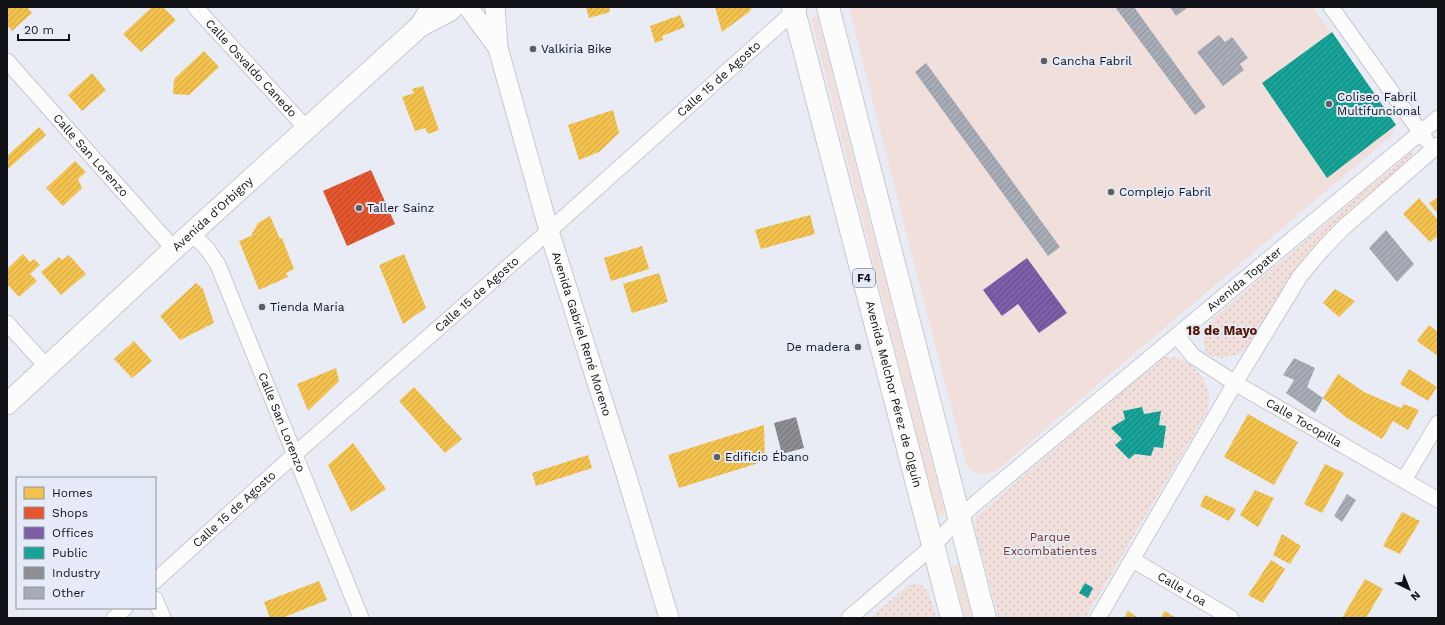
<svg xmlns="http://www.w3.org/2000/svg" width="1445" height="625" viewBox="0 0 1445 625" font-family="'Work Sans',sans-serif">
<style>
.green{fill:#f1dfdb}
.park{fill:url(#park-dots)}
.homes{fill:url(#homes-hatch)}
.shops{fill:url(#shops-hatch)}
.offices{fill:url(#offices-hatch)}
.public{fill:url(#public-hatch)}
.industry{fill:url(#industry-hatch)}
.building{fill:url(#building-hatch)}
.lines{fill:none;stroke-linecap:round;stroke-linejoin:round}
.minor-casing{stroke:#c6c9cf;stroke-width:17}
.tertiary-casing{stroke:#c6c9cf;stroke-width:21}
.secondary-casing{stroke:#c6c9cf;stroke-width:23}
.trunk-casing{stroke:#c6c9cf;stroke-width:24}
.minor{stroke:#fcfcfd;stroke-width:15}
.tertiary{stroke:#fcfcfd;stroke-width:19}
.secondary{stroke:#fcfcfd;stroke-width:21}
.trunk{stroke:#fcfcfd;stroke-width:22}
.poi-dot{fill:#5d5e64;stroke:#e5ebf8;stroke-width:1.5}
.labels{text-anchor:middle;stroke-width:4;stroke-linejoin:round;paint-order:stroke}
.shield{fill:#e5ebf8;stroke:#51535a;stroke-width:1}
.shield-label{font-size:11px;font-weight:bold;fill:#111217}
.poi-label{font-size:12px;fill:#111217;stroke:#e5ebf8;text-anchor:start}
.street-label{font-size:12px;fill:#111217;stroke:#e5ebf8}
.park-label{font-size:12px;fill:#79361e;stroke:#e5ebf8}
.neighbourhood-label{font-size:13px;font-weight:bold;fill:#561600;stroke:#e5ebf8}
</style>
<defs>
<pattern id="park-dots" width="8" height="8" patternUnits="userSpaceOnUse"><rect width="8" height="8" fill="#f1dfdb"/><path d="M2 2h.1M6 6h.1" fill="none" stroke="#cebebb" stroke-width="1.8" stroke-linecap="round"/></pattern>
<pattern id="homes-hatch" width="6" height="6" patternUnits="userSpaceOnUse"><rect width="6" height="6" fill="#f2c14e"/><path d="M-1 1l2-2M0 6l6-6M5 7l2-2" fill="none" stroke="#cea543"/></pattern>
<pattern id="shops-hatch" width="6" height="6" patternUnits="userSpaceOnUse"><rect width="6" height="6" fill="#e4572e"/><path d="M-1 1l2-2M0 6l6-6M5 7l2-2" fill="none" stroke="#b74726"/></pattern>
<pattern id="offices-hatch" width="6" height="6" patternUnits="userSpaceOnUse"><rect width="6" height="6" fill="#7b5ea7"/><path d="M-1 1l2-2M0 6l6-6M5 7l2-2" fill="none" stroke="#634c87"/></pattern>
<pattern id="public-hatch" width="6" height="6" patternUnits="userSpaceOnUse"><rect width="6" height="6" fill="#17a398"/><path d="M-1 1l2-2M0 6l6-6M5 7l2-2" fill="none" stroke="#13837b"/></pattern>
<pattern id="industry-hatch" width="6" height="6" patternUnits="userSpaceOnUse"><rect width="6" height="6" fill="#8d8d92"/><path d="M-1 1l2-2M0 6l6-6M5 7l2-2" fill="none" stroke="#727276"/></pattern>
<pattern id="building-hatch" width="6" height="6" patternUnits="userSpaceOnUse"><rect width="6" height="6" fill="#a6abb6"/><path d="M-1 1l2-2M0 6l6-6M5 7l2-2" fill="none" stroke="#8e929c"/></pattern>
</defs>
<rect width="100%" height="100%" fill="#e9ecf4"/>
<path class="green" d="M849 7H1313L1396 125 1391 136 997 470C984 476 979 475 967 467L910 248Z
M817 16 945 514 938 516 811 18Z
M959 564 972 618H965L952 566Z"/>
<path class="park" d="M1411 152 1415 156 1286 287 1248 346 1238 355 1220 358 1212 356 1206 352C1201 335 1204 331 1214 318Z
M1163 357C1167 357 1172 357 1176 358 1192 363 1206 377 1209 394 1210 399 1208 405 1208 410L1085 618H999L975 529 976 517Z
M918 584C930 588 932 604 936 615L934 618H870L909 585Z"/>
<path class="homes" d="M7 7H27L32 13 12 31 7 25Z
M152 7H163L176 20 141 52 123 34Z
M586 7H609L610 12 589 18Z
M715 7H752L749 12 722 32Z
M680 15 685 27 662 36 663 40 655 43 650 26Z
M204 51 219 67 189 95 173 94 174 79Z
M92 73 106 90 82 111 68 95Z
M423 86 439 130 428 134 425 128 415 131 402 97 414 93 412 89Z
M613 110 619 133 599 152 579 160 568 125Z
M39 127 46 135 8 169 7 168V156Z
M75 161 86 172 78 179 82 188 63 206 46 188Z
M1438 197V214L1429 203Z
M1419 198 1438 220V236L1430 242 1403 214Z
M810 215 815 234 761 249 755 230Z
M270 216 280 239 282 238 294 269 286 273 288 277 259 290 239 241 251 236 258 223Z
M642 246 649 269 611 281 604 258Z
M23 254 30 262 34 259 40 265 30 274 37 281 19 297 7 284V269Z
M404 254 426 308 403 324 379 265Z
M69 255 86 274 61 295 41 272 59 257 62 260Z
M659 273 668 302 632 313 623 284Z
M196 283 203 289 214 323 180 340 160 316Z
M1335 289 1355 301 1339 317 1323 303Z
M1429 325 1438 332V356L1417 341Z
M134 341 152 361 132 378 114 359Z
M336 368 339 381 308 411 297 384Z
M1409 369 1437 387 1428 401 1400 384Z
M1338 374 1364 392 1401 408 1404 404 1419 410 1408 430 1393 421 1382 439 1347 418 1323 398Z
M414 387 462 439 445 453 399 401Z
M1248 414 1298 442 1274 485 1224 457Z
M764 425 765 461 679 488 668 455Z
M353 443 386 489 351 512 328 465Z
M588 455 592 468 536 486 532 473Z
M1325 464 1344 473 1322 513 1304 504Z
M1255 490 1274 498 1258 527 1240 515Z
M1205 495 1236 509 1229 521 1200 506Z
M1402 512 1420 521 1400 554 1383 546Z
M1282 534 1301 546 1290 564 1273 555Z
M1271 560 1285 569 1263 603 1248 595Z
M1365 579 1383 589 1366 618H1342Z
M319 581 327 600 282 618H270L264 602Z
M1128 611 1139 618H1124Z
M1165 611 1176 618H1160Z"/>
<path class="shops" d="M371 170 395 224 347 246 323 191Z"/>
<path class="offices" d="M1027 258 1067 313 1039 333 1018 304 1002 316 983 290Z"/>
<path class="public" d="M1332 32 1396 125 1327 178 1262 83Z
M1142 407 1144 414 1161 411 1159 425 1166 426 1163 448 1154 447 1151 456 1135 454 1129 459 1115 445 1122 439 1111 428 1125 419 1123 411Z
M1085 583 1093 588 1088 598 1079 593Z"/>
<path class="industry" d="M796 417 804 448 782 454 774 423Z"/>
<path class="building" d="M1115 7H1134L1206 107 1195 115Z
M1170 7H1188L1176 16Z
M1219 35 1225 42 1232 37 1248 58 1240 64 1244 70 1223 86 1197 52Z
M926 63 1060 247 1048 256 915 72Z
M1386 230 1414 264 1397 282 1369 248Z
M1294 358 1315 368 1307 387 1323 398 1315 413 1286 393 1294 380 1283 375Z
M1347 494 1356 500 1342 522 1334 516Z"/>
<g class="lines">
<defs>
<g id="minor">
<path id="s1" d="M195 7 307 129"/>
<path d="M1331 7 1426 140"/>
<path id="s2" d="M7 61 174 249"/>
<path id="s3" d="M192 233 208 250 218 265 361 618"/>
<path d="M7 323 47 367"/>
<path id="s4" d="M1177 336 1193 356 1235 383 1438 500"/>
<path d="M1404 480 1438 423"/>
<path id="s5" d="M1133 560 1231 618"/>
<path id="s6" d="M155 581 295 454 549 231 799 7"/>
<path d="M155 599 163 618"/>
<path d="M114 618 125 608"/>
<path id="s7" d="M849 618 934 545 959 518 978 501 1438 118"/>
<path d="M1098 618 1235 383 1300 276 1322 250 1343 228 1438 145"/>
</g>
<g id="tertiary">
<path d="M468 7 498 48"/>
<path id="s8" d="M495 7 498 48 549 231 626 474 669 618"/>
</g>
<g id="secondary">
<path d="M420 26 449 11 453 7"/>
<path id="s9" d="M7 404 174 249 420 26 432 7"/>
</g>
<g id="trunk">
<path id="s10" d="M793 7 952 618"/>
<path d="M828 7 985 618"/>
</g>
</defs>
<use href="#minor" class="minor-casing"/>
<use href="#tertiary" class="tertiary-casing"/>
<use href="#secondary" class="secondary-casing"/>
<use href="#trunk" class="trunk-casing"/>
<use href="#minor" class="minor"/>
<use href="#tertiary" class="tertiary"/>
<use href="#secondary" class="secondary"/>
<use href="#trunk" class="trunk"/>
</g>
<g class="poi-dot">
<circle cx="533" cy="49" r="4"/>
<circle cx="1044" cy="61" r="4"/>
<circle cx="1329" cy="104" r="4"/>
<circle cx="1111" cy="192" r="4"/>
<circle cx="359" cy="208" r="4"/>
<circle cx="262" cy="307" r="4"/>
<circle cx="858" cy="347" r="4"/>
<circle cx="717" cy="457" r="4"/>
</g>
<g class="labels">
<rect class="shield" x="853" y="269" width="22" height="18" rx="3"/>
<g class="shield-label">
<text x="864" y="282">F4</text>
</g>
<g class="poi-label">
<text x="541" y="53">Valkiria Bike</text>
<text x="1052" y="65">Cancha Fabril</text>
<text x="1337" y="101">Coliseo Fabril<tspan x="1337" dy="14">Multifuncional</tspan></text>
<text x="1119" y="196">Complejo Fabril</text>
<text x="367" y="212">Taller Sainz</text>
<text x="270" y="311">Tienda Maria</text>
<text x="850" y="351" text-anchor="end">De madera</text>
<text x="725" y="461">Edificio Ébano</text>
</g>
<g class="street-label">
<text dy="4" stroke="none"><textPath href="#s1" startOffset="83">Calle Osvaldo Canedo</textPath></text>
<text dy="4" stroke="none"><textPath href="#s6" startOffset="755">Calle 15 de Agosto</textPath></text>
<text dy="4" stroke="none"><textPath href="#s2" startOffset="126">Calle San Lorenzo</textPath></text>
<text dy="4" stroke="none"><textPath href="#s9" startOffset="280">Avenida d'Orbigny</textPath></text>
<text dy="4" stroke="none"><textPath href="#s7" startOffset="521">Avenida Topater</textPath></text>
<text dy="4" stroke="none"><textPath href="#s6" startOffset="431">Calle 15 de Agosto</textPath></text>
<text dy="4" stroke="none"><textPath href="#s8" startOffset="339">Avenida Gabriel René Moreno</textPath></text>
<text dy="4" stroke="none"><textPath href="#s10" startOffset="400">Avenida Melchor Pérez de Olguín</textPath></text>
<text dy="4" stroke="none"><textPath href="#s3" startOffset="211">Calle San Lorenzo</textPath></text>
<text dy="4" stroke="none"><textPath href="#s4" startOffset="155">Calle Tocopilla</textPath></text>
<text dy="4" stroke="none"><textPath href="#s6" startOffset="107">Calle 15 de Agosto</textPath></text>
<text dy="4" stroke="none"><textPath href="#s5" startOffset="57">Calle Loa</textPath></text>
</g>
<g class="park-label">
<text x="1050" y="541">Parque<tspan x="1050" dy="14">Excombatientes</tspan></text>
</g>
<g class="neighbourhood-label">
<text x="1222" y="335">18 de Mayo</text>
</g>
</g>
<rect width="1445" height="625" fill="none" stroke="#111217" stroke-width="16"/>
<rect x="16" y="477" width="140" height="132" fill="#e5ebf8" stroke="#90949e"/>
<rect x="24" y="487" width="20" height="12" fill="#f2c14e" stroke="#90949e"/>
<text x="52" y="497" font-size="12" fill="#111217">Homes</text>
<rect x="24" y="507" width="20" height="12" fill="#e4572e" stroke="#90949e"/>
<text x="52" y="517" font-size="12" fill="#111217">Shops</text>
<rect x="24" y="527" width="20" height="12" fill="#7b5ea7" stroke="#90949e"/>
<text x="52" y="537" font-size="12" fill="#111217">Offices</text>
<rect x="24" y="547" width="20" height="12" fill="#17a398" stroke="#90949e"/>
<text x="52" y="557" font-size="12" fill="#111217">Public</text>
<rect x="24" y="567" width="20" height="12" fill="#8d8d92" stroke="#90949e"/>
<text x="52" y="577" font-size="12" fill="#111217">Industry</text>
<rect x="24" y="587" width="20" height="12" fill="#a6abb6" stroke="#90949e"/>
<text x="52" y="597" font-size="12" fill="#111217">Other</text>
<g transform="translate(1409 589) rotate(137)" stroke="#e5ebf8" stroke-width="3" paint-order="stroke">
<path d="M0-3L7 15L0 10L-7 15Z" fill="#111217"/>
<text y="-6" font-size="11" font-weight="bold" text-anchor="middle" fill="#111217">N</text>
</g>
<path d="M18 34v6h51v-6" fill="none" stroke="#111217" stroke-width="2"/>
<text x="24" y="34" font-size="12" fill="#111217" stroke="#e5ebf8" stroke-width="3" paint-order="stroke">20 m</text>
</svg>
